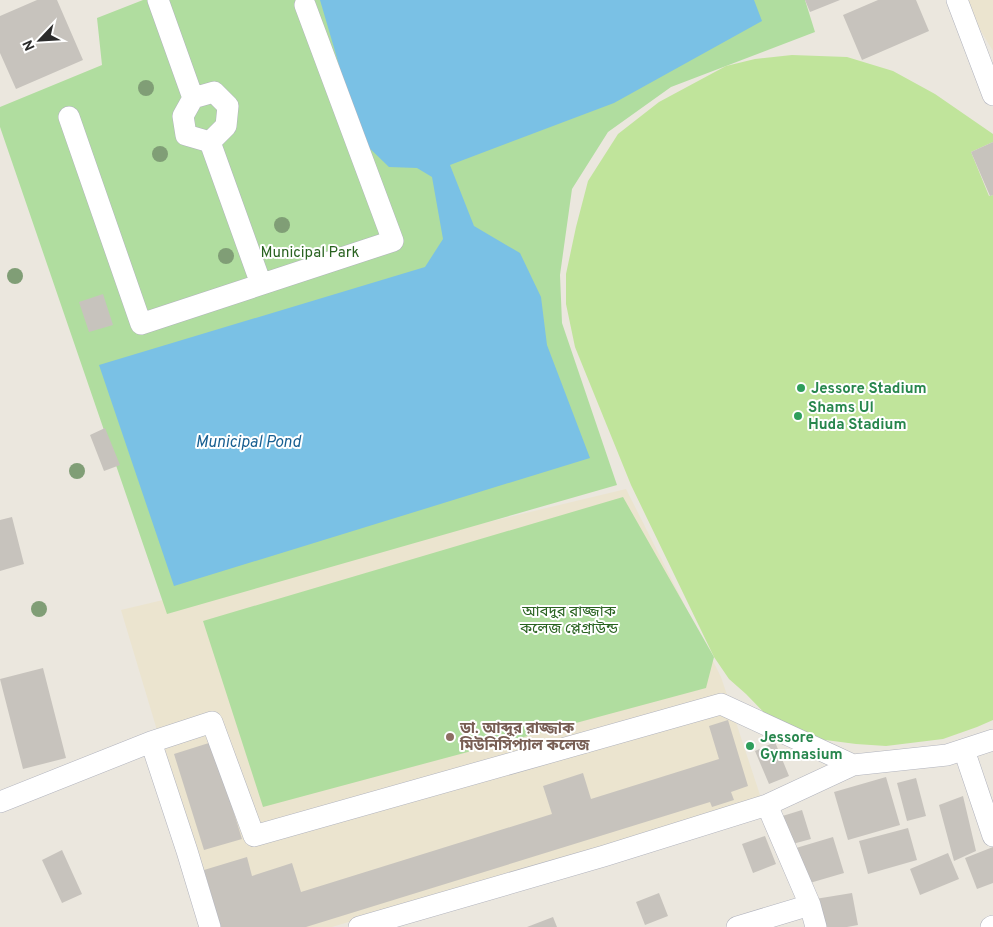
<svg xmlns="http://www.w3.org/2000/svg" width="993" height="927" viewBox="0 0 993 927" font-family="Overpass,'Noto Sans Bengali',sans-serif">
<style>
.education{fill:#ebe4cf}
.green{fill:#b0dd9f}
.pitch{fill:#c0e49b}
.water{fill:#7ac1e5}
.building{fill:#c7c3bd}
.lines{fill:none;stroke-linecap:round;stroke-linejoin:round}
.minor-casing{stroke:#b1b3bd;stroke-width:22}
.minor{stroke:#fff;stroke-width:21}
.tree{fill:#809e76}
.leisure-dot{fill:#2e9e5b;stroke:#fff;stroke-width:2}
.education-dot{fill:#8d6e63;stroke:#fff;stroke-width:2}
.labels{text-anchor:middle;stroke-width:4;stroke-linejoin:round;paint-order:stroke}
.park-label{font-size:15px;fill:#296220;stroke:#fff}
.leisure-label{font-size:15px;font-weight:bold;fill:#27864d;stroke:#fff;text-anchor:start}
.education-label{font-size:15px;font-weight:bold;fill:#785e54;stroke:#fff;text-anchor:start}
.water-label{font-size:16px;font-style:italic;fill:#185f91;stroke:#fff}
</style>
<rect width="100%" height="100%" fill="#ebe7de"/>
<path class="education" d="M962 0H993V51Z
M626 489 721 677 761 798 332 927H216L121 610Z"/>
<path class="green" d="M143 0H805L815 32 671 87 608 132 572 189 560 275 562 323 617 485 167 614 0 127V107L102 65 97 18Z
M623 497 714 657 706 688 263 807 203 621Z"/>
<path class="pitch" d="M792 55 847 57 893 71 935 94 993 134V142L971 152 989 196 993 195V720L977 727 943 739 886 746 856 744 810 738 775 724 746 694 729 679 714 657 631 485 575 347 566 304V274L576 227 588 181 618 134 659 102 726 66 755 59Z"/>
<path class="water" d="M320 0H754L762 21 614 103 450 165 474 226 520 253 541 297 547 345 590 458 174 586 99 365 425 267 443 239 432 177 417 168 389 167 361 140Z"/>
<path class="building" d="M37 0H57L83 60 16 89 0 53V16Z
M805 0H840L810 12Z
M878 0H916L929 31 862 60 843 15Z
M993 142V195L990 196 971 152Z
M103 294 113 325 89 332 79 302Z
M105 428 120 465 104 471 90 435Z
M12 517 24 564 0 571V520Z
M43 668 66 758 23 769 0 679Z
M728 720 748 786 731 792 734 800 712 807 710 802 306 927H221L204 870 247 857 252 876 292 863 301 892 552 814 543 786 583 773 591 799 719 759 709 726Z
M212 742 242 839 204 850 174 754Z
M775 742 789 776 769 784 755 751Z
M886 777 900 825 848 840 834 792Z
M916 778 926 816 907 821 897 783Z
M963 796 976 851 954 861 939 805Z
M802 810 811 839 785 846 776 818Z
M908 828 917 860 868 874 859 841Z
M765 836 776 864 753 873 742 844Z
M833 837 844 873 796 887 786 851Z
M993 847V883L977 889 965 858Z
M62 850 82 894 62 903 42 860Z
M948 853 959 879 920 895 910 869Z
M659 893 668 916 645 925 636 902Z
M852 893 858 925 847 927H814L809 900Z
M553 917 557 927H527Z"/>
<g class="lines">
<defs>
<path id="minor" d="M158 0 193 98
M957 0 993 95
M214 92 228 106 226 126 210 142 186 135 183 116 193 98Z
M69 117 141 324 393 241 305 5
M210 142 261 284
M151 742 212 722 254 836 721 704 853 765
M964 750 993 836
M0 802 151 742 187 851 210 927
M767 805 810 905 816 927
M359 927 604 856 767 805 853 765 947 755 993 740
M737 927 810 905
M991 927 993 926"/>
</defs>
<use href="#minor" class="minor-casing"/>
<use href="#minor" class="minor"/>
</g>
<g class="tree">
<circle cx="146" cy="88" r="8"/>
<circle cx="160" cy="154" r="8"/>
<circle cx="282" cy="225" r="8"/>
<circle cx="226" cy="256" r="8"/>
<circle cx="15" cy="276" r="8"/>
<circle cx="77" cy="471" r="8"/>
<circle cx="39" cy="609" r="8"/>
</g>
<g class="leisure-dot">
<circle cx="801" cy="388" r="5"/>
<circle cx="798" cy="416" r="5"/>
<circle cx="750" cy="746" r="5"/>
</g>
<circle class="education-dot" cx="450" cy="737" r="5"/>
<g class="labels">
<g class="park-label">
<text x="310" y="257">Municipal Park</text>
<text x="569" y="616">আবদুর রাজ্জাক<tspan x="569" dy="17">কলেজ প্লেগ্রাউন্ড</tspan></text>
</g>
<g class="leisure-label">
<text x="811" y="393">Jessore Stadium</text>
<text x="808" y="412">Shams Ul<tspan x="808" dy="17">Huda Stadium</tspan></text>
<text x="760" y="742">Jessore<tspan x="760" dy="17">Gymnasium</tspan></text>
</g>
<g class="education-label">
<text x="460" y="733">ডা. আব্দুর রাজ্জাক<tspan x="460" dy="17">মিউনিসিপ্যাল কলেজ</tspan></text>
</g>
<g class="water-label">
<text x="248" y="447">Municipal Pond</text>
</g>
</g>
<g transform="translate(40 40) rotate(245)" stroke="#ffffff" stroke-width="4" paint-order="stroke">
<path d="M0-4L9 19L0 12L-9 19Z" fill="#2b2b2b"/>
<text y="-8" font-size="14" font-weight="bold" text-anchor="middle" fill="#2b2b2b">N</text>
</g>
</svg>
